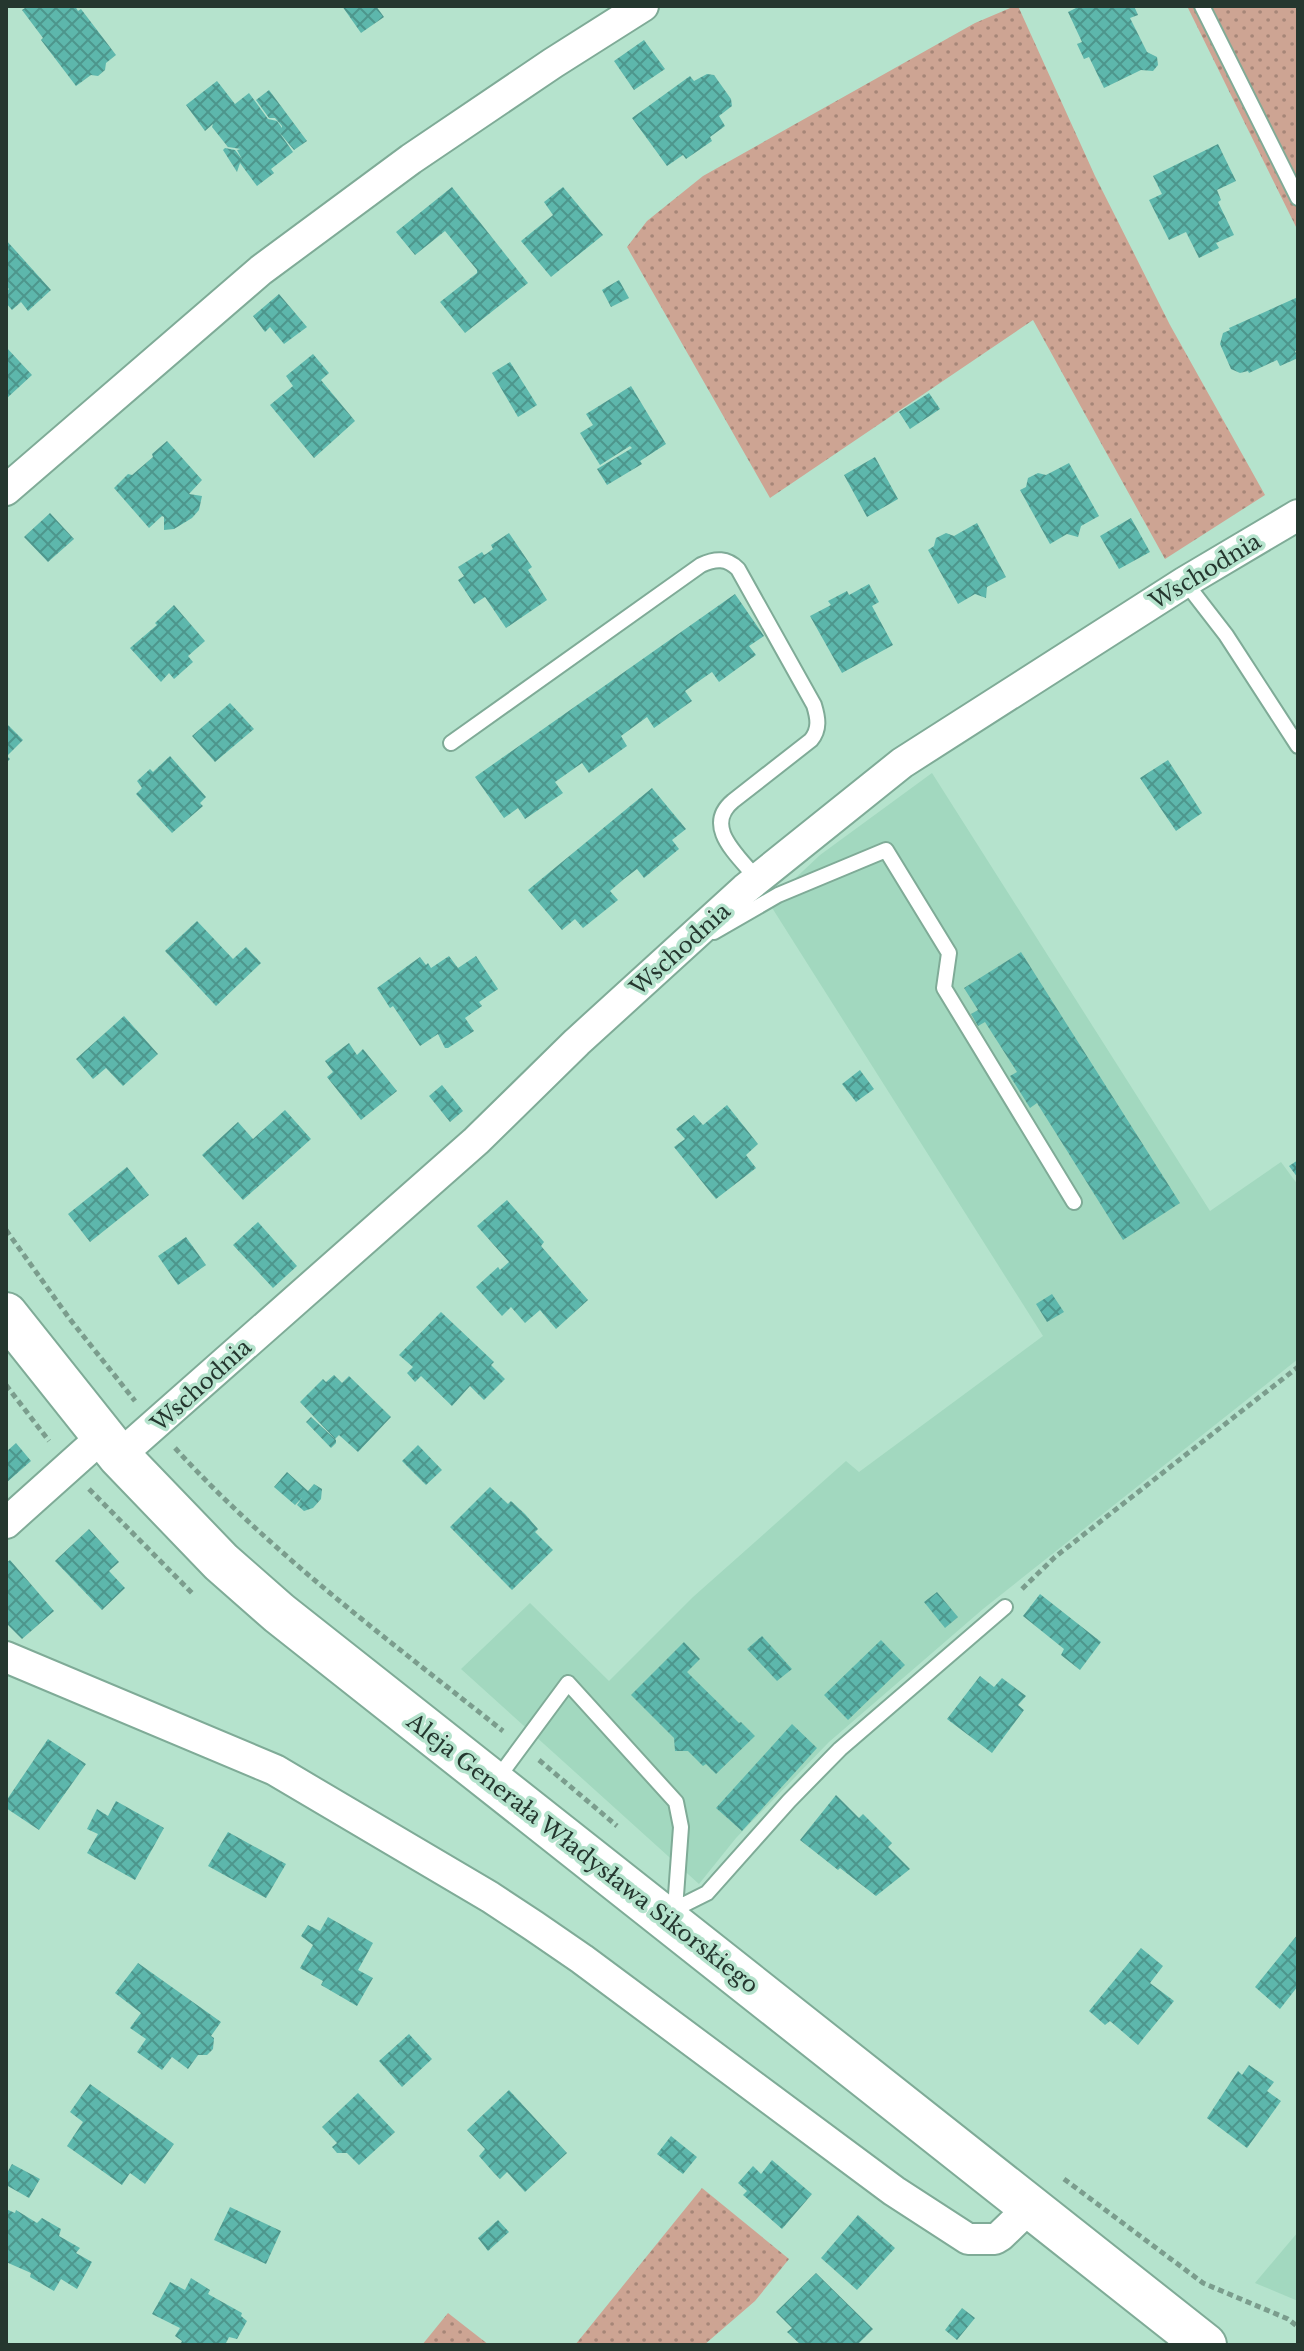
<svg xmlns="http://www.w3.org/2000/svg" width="1304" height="2351" viewBox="0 0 1304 2351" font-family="'Libre Baskerville',serif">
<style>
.built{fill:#a2d8bf}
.grass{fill:url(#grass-dots)}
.building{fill:url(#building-cross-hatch)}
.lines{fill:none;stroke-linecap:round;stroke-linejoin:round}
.service-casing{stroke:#7fab97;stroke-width:18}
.minor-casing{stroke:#7fab97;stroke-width:34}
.secondary-casing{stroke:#7fab97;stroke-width:46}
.path{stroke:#7b9d8d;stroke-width:5;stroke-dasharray:6 4;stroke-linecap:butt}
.service{stroke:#fff;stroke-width:14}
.minor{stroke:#fff;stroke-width:30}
.secondary{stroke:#fff;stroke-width:42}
.labels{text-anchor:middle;stroke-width:7;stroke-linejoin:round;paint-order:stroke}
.street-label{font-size:22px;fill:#25372f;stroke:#b5e3cd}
</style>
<defs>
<pattern id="grass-dots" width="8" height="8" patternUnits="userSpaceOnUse" patternTransform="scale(2)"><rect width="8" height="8" fill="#cda493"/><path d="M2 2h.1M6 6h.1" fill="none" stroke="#a68678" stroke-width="1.8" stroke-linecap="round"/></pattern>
<pattern id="building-cross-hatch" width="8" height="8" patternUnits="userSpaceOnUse" patternTransform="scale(2)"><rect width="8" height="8" fill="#5db7ac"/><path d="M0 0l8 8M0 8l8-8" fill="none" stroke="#4d968c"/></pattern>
</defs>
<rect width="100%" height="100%" fill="#b5e3cd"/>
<path class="built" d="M932 773 1210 1211 1281 1162 1298 1185V1359L983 1609 829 1742 736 1838 699 1884 461 1669 530 1603 609 1681 693 1597 846 1461 859 1472 1043 1336 769 903 820 855Z
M1298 2232V2301L1255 2283Z"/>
<path class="grass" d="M1015 6H1018L1095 176 1170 325 1265 495 1165 559 1033 320 770 498 627 247 647 221 703 176 975 23Z
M1187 6H1298V231Z
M702 2188 789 2259 755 2301 704 2345H575Z
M448 2313 489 2345H422Z"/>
<path class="building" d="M28 6H75L78 11 81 9 116 55 106 63 105 70 98 76 91 75 76 86 41 40 43 38 22 10Z
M342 6H376L384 17 361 33Z
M1080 6H1134L1138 15 1130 18 1147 52 1157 57 1158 65 1153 71 1141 70 1104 88 1089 57 1084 59 1077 44 1082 42 1068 12Z
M644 40 665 69 634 90 614 61Z
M707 74 714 75 731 99 732 106 719 116 725 126 710 137 712 141 686 159 683 155 667 166 632 118 690 76 694 81Z
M217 81 235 104 249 93 268 119 277 121 282 128V126L275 118H269L256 100 269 90 307 141 294 150 279 132 293 152 271 169 274 173 257 186 240 163 237 172 223 150 225 148 235 150 242 159 237 150 241 149 228 147 212 127 213 124 205 131 186 105Z
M1218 144 1236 181 1217 190 1221 200 1218 202 1234 235 1216 243 1219 248 1199 258 1186 232 1169 240 1149 200 1162 194 1153 176Z
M452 187 528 283 465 333 440 302 477 273V270L445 231 415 255 396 232Z
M563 187 603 235 551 277 521 241 553 215 544 202Z
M6 240 51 290 28 311 21 302 12 310 6 303V292L9 289 6 286Z
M619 280 629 298 611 307 602 290Z
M279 294 307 327 284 344 270 327 265 332 253 316Z
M1298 297V350L1295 351 1298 358 1280 366 1277 360 1249 373 1248 371 1240 373 1231 369 1220 344 1223 333 1230 330 1229 328Z
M6 347 32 375 6 399Z
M313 354 329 373 321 380 355 421 314 458 270 405 293 386 286 376Z
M510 362 537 405 518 417 492 373Z
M631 386 666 444 640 461 642 464 607 485 597 469 632 448 630 446 600 465 580 433 593 425 586 414Z
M929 393 940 409 910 429 899 412Z
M167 441 202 480 189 494 202 496 199 510 192 518 174 529 164 530V517L162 516 149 528 114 488 128 474 132 475 153 457 152 454Z
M875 457 898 499 867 517 844 475Z
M1069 463 1099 516 1081 526 1078 537 1067 534 1050 544 1020 490 1026 487 1028 478 1038 473 1046 475Z
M50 513 74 539 48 562 24 537Z
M1131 518 1150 552 1119 569 1100 536Z
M977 523 1006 577 987 587 986 598 975 594 958 604 928 550 934 546 936 538 946 533 954 536Z
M509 533 532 567 528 570 547 600 506 628 485 597 474 604 458 580 464 576 458 567 482 552 484 555 486 554 493 549 491 545Z
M869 584 879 602 872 606 893 645 842 673 810 616 831 605 828 601 847 591 849 595Z
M735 594 764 636 749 646 756 655 719 682 712 672 699 681 685 691 692 701 654 728 647 717 621 736 627 746 589 773 582 763 555 782 563 793 525 819 518 808 504 818 475 777Z
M174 605 205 641 188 656 193 662 174 679 169 673 161 682 130 648 157 625 155 623Z
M230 703 254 729 215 762 192 736Z
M6 723 23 740 7 756 10 759 6 763Z
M170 756 206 797 200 803 203 806 172 833 136 794 142 788 137 781 150 769 153 772Z
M1168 760 1202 813 1176 831 1140 778Z
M652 788 686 829 672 840 679 849 644 878 637 869 624 879 610 891 618 900 583 928 575 919 562 930 528 890Z
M197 921 233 959 246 947 261 963 216 1006 165 951Z
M1021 952 1180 1203 1123 1240 1037 1103 1030 1108 1010 1076 1017 1072 985 1022 978 1026 971 1014 978 1010 964 988Z
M449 956 458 968 476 956 498 989 479 1002 482 1006 465 1018 474 1031 448 1048H445L438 1034 420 1046 393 1006 390 1008 377 988 420 957 426 965 428 963 431 968Z
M124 1016 158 1054 123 1086 106 1068 93 1079 76 1059Z
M349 1043 357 1055 363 1049 397 1091 361 1120 327 1077 333 1072 325 1061Z
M860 1070 874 1089 856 1102 842 1084Z
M442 1085 463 1111 450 1122 429 1096Z
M727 1105 758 1144 746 1155 756 1168 716 1199 674 1147 685 1139 676 1129 694 1115 703 1125Z
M285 1110 311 1139 243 1200 202 1155 238 1122 253 1139Z
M1298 1160V1178L1289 1166Z
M127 1167 149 1195 90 1242 68 1214Z
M507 1200 544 1242 541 1246 588 1300 556 1329 540 1310 525 1323 511 1307 502 1316 476 1287 498 1267 500 1270 509 1262 477 1226Z
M258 1222 297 1266 273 1288 233 1245Z
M186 1237 206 1265 178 1285 158 1256Z
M1052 1294 1064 1312 1047 1322 1036 1304Z
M441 1312 494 1362 491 1365 505 1379 484 1400 470 1386 452 1406 421 1376 415 1382 407 1373 413 1367 399 1355Z
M334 1375 342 1383 349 1376 391 1417 358 1452 339 1435 335 1439 300 1402 323 1379 326 1382Z
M311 1417 336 1440V1443L331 1448 306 1422Z
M16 1443 31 1461 6 1483V1452Z
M418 1445 442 1470 426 1485 402 1461Z
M287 1472 308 1491 314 1484 322 1489 321 1499 313 1508 304 1511 297 1505 302 1498 295 1505 274 1487Z
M490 1487 508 1504 511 1501 525 1514 538 1529 535 1532 553 1550 512 1590 450 1527Z
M89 1529 119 1562 109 1571 125 1588 102 1610 55 1561Z
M10 1560 54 1611 22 1639 6 1623V1563Z
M937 1592 958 1617 945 1628 924 1602Z
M1040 1594 1101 1642 1080 1670 1061 1655 1064 1649 1023 1616Z
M762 1636 792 1669 777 1681 747 1649Z
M881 1640 905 1665 848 1720 824 1695Z
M684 1642 700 1659 687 1672 739 1723 741 1722 755 1736 716 1774 706 1764 703 1766 688 1751H675L674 1738 631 1695Z
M980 1676 994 1687 1002 1678 1026 1696 1018 1705 1024 1710 992 1753 947 1719Z
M792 1724 817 1748 742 1831 716 1808Z
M48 1739 86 1764 39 1830 6 1808V1801Z
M836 1795 859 1818 863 1814 892 1843 888 1847 910 1869 876 1896 840 1868 838 1870 800 1840Z
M116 1801 164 1828 135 1880 87 1853 98 1834 87 1829 97 1809 108 1816Z
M228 1832 286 1864 266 1898 208 1866Z
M328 1917 373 1943 358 1970 373 1978 357 2006 321 1985 323 1981 300 1968 313 1945 301 1936 308 1925 320 1931Z
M1298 1934V1986L1280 2009 1255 1987Z
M1141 1948 1163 1966 1150 1983 1174 2001 1138 2045 1110 2021 1105 2025 1089 2011Z
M138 1963 221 2022 211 2036 214 2038 213 2049 207 2055H198L188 2069 172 2057 162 2070 137 2052 146 2039 130 2028 141 2013 115 1993Z
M409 2034 432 2059 402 2087 379 2061Z
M1249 2065 1274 2082 1267 2091 1281 2101 1247 2148 1207 2118 1238 2071 1242 2075Z
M90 2084 174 2144 145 2184 130 2173 122 2185 67 2146 83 2122 70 2112Z
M509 2090 567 2153 525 2192 507 2172 500 2179 494 2173 479 2156 485 2149 467 2130Z
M358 2093 395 2132 359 2165 347 2153H337L332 2147 337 2143 322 2127Z
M671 2136 697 2157 683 2174 657 2154Z
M772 2160 812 2194 782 2229 743 2195 747 2191 738 2183 753 2166 761 2174Z
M12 2164 40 2179 29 2198 6 2185V2175Z
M230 2207 281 2231 266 2264 214 2240Z
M6 2209 15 2213 16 2210 37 2223 42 2218 61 2229 59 2236 80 2248 76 2253 92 2262 77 2289 61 2279 54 2291 30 2277 31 2273 6 2262Z
M858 2215 895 2248 857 2290 821 2258Z
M498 2220 509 2232 488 2251 478 2238Z
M816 2273 873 2329 857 2345H801L787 2332 792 2328 776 2312Z
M191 2278 210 2290 208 2294 242 2313 241 2316 247 2321 237 2339 229 2337 225 2345H180L182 2341 175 2336 180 2328 152 2314 170 2282 185 2290Z
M962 2308 975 2318 957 2340 945 2330Z"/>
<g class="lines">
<defs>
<path id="service" d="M1202 6 1298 198
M1185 582 1226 635 1298 746
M451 743 701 565C716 558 727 558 738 569L814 705C818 718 820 729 811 740L733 801C702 827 739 856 757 879
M714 932 778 895 886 850 949 953 944 988 1074 1202
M497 1779 568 1683 676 1802 681 1827 675 1909 670 1915
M675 1909 707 1893 789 1801 840 1749 1005 1607"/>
<path id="minor" d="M6 490 261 270 411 159 553 63 643 6
M119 1456 476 1141 577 1042 745 889 902 763 1185 582 1298 515
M6 1523 102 1437
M6 1657 275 1770 490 1897 534 1926 582 1959 894 2191 968 2239H995L1000 2236 1030 2207"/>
<path id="secondary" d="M6 1314 119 1456 221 1562 279 1613 1205 2345"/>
</defs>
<use href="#service" class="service-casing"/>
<use href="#minor" class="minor-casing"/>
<use href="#secondary" class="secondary-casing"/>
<path class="path" d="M6 1230 69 1318 135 1401
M6 1385 49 1441
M175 1448C273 1555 390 1641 503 1731
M89 1489 192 1593
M1022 1589 1055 1557 1298 1367
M539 1760 617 1826
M1064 2179 1203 2283 1288 2319 1298 2327"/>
<use href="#service" class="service"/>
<use href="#minor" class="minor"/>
<use href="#secondary" class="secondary"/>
</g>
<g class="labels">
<g class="street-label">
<text transform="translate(1205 571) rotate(-31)" y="8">Wschodnia</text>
<text transform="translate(680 949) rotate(-42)" y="8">Wschodnia</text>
<text transform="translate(201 1385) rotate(-42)" y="8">Wschodnia</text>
<text transform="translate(583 1853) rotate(38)" y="8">Aleja Generała Władysława Sikorskiego</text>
</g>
</g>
<rect width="1304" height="2351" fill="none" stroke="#25372f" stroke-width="16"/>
</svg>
